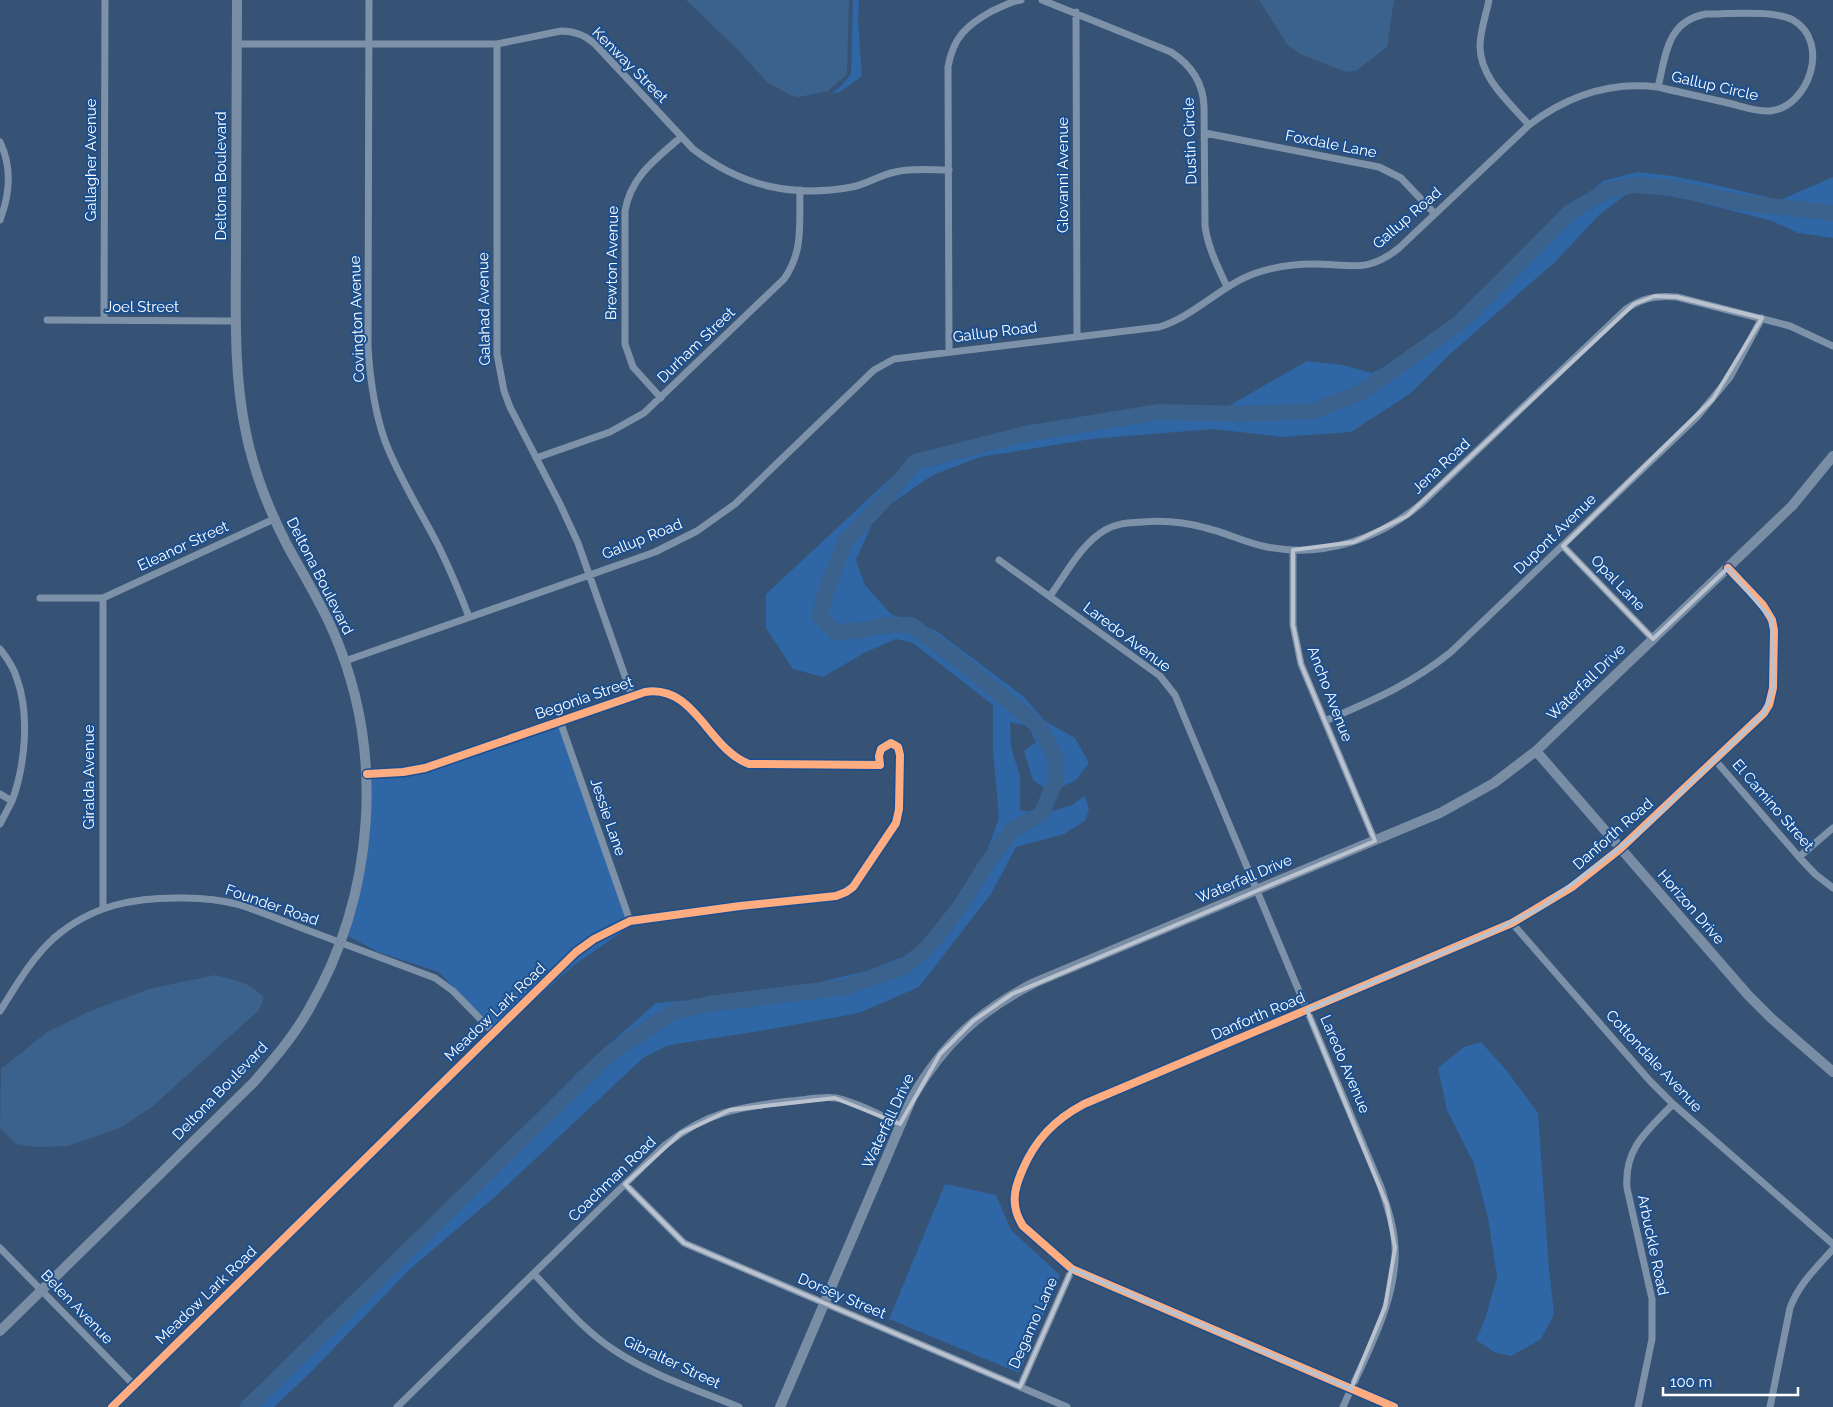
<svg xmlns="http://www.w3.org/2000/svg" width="1833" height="1407" viewBox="0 0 1833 1407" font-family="Raleway,sans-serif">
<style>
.green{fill:#2f66a5}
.water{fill:#3b618d}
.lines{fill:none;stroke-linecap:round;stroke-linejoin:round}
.river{stroke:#3b618d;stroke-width:16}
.street{stroke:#7d92a8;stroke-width:7}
.secondary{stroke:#798da4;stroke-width:10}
.cycleway-casing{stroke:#1b4f8f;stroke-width:11}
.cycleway{stroke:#ffac80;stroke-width:8}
.marked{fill:none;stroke:#b9c2ce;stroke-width:4;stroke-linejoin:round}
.labels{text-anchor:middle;stroke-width:4;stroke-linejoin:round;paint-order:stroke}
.street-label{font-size:15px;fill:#fff;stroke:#1b4f8f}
</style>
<rect width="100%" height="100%" fill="#365274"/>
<path class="green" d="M853 0H859L858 21 862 76 840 92 831 94 842 85 851 74Z
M1637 172 1672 176 1707 183 1780 200 1833 177V238L1798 233 1772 221 1694 201 1633 189 1599 215 1556 261 1449 355 1411 393 1351 432 1282 437 1213 429 1092 439 980 457 933 475 877 513 856 560 865 585 891 614 935 630 1023 696 1045 721 1075 738 1089 763 1076 780 1050 792 1033 780 1024 751 1036 742 1028 726 1010 722 1011 747 1020 776V810L1042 814 1072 805 1085 796 1089 809 1085 821 1064 834 1016 847 991 894 919 987 859 1013 760 1031 669 1045 643 1058 498 1194 409 1270 311 1372 274 1407H245L579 1071 656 1003 772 993 867 971 923 949 974 886 999 818 993 751V705L913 643 896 639 866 652 823 677 793 669 766 628V594L894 475 920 454 958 443 1072 426 1161 417 1225 408 1307 361 1342 365 1372 373 1423 347 1479 292 1547 228 1603 181Z
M561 715 633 924 573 966 496 1034 439 972 378 952 348 936C366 884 372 830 371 775L372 772 479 754Z
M1481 1042 1507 1071 1538 1113 1549 1268 1554 1314 1541 1339 1511 1356 1494 1352 1476 1340 1485 1319 1497 1277 1488 1218 1474 1164 1447 1110 1438 1068 1464 1047Z
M945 1184 996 1195 1011 1230 1060 1275 1019 1373 889 1319Z"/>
<path class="water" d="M686 0H849L847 74 828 91 799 97 792 96 768 83 736 48Z
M1259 0H1394L1387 47 1356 71 1346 72 1302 55 1288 46Z
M215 975C234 980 251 982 264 998L259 1010 152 1107 120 1128 68 1146 38 1147 16 1144 0 1128 1 1069 47 1032 88 1012 149 989Z"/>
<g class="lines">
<path class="river" d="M248 1407 610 1053 675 1011 709 1004 846 987 904 967 926 949 960 907 986 865 1012 830 1041 814 1055 783V756L1040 728 1024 714 956 658 911 625H889L862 630 835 632 820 616 825 594 845 542 883 501 915 462 1025 434 1159 412 1243 414 1313 411 1362 392 1462 321 1570 212 1609 190 1635 185 1673 188 1737 202 1833 213"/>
<path class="street" d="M369 0 368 347C370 379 374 410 385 441 399 478 421 512 439 547 450 570 460 593 469 617
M1042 0 1171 52C1191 65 1203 82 1204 106L1205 226C1208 248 1218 267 1227 287
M1489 0C1486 15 1480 31 1480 46 1480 78 1509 102 1529 125
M1076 12 1077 337
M1706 14C1728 14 1775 10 1793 20 1831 42 1809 107 1770 111 1758 112 1744 107 1732 104 1707 98 1683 93 1658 87 1666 54 1667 21 1706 14Z
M237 44H497L561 31C575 31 585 35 595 44L693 149C741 186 792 198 852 187 867 184 880 175 895 172 912 168 931 170 949 170
M497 44V354L504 391 510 407 560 504 578 543 632 696
M1205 133 1379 167 1401 178 1435 214
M0 142C12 167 10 194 0 220
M47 320 236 321
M104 320 105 0
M949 352 948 67C953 37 967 25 992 11 1002 7 1011 1 1021 0
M661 398 633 367 625 344V211C631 176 656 159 681 137
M536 458 610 432 644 413 784 279C804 251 799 223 800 190
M1563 546 1653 639
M1293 550V625L1301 664 1375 841
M999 560 1160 676 1175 695 1381 1187C1387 1206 1394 1226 1395 1247 1398 1301 1364 1358 1343 1407
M1050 596C1066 574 1081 544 1105 530 1117 523 1129 523 1142 522 1164 520 1185 522 1206 528 1227 533 1246 543 1267 547 1324 558 1379 539 1422 503L1626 309C1642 298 1657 295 1677 297L1790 326 1833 346
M40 598H103L274 519
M0 649C7 658 14 668 17 679 30 715 25 766 12 801L0 794
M345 661 655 552 697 531 735 504 874 370 894 359 1159 327C1195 316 1221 285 1256 273 1274 267 1294 264 1313 264 1350 264 1367 274 1399 248L1529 125C1567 96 1609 81 1658 87
M560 721 630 921
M1325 721C1373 700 1410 685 1451 652L1697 417 1730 377 1762 318
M1715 760 1799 857 1815 874 1833 888
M0 824 12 801
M1799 857 1833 828
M103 909V598
M1512 923 1650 1081 1673 1104 1833 1244
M0 1011C16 986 31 959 54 938 92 905 135 897 184 898 203 898 222 900 240 905 265 913 290 924 315 933 355 948 395 963 435 978L453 991 494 1033
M625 1184 684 1243 1067 1407
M0 1248 134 1385
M534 1274C559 1300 583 1330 614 1350 651 1375 697 1390 739 1407
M1020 1387 1072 1269
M112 1407 576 952 594 939 630 921 740 906 836 896 846 892 853 887 896 823 899 809 900 755 898 747 891 743 881 749 879 756 880 765 749 764C708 749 695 684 645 692L425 768 403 772 367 774
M397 1407 665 1145C707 1112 738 1107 790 1101 805 1100 821 1096 836 1098 857 1102 881 1116 900 1124
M1394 1407 1072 1269 1023 1226C1011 1207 1013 1191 1022 1171 1035 1140 1054 1120 1084 1104L1512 923 1572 887 1620 849 1764 713 1769 705 1773 688 1774 630 1772 620 1763 605 1728 568
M1638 1407 1652 1339V1299L1627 1188C1624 1148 1647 1131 1673 1104
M1770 1407 1790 1308C1799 1284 1816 1268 1833 1249"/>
<path class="secondary" d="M1536 751 1748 995 1771 1018 1833 1072
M0 1331 254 1082C274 1059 294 1036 309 1009 375 895 386 752 333 631 320 601 303 574 287 545 269 510 254 472 246 433 233 371 236 308 236 245 237 164 237 82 237 0
M780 1407 912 1098C943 1044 979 1011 1034 983L1440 813 1494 783 1536 751 1792 506 1833 456"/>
<defs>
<path id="cycleway" d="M112 1407 576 952 594 939 630 921 740 906 836 896 846 892 853 887 896 823 899 809 900 755 898 747 891 743 881 749 879 756 880 765 749 764C708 749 695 684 645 692L425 768 403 772 367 774
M1394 1407 1072 1269 1023 1226C1011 1207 1013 1191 1022 1171 1035 1140 1054 1120 1084 1104L1512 923 1572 887 1620 849 1764 713 1769 705 1773 688 1774 630 1772 620 1763 605 1728 568"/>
</defs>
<use href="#cycleway" class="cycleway-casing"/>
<use href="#cycleway" class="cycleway"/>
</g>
<path class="marked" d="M1655 296 1677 297 1762 318 1713 399 1563 546 1653 639 1728 568 1772 620 1773 688 1764 713 1635 836 1542 907 1490 933 1307 1010 1387 1205 1395 1248 1385 1307 1351 1389 1072 1269 1020 1387 684 1243 625 1184 681 1133 730 1110 835 1098 900 1124 940 1054 973 1021 1012 994 1375 841 1301 664 1293 625V550L1354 542 1407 516 1634 304Z"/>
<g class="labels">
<g class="street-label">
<text transform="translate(630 65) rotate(45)" y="5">Kenway Street</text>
<text transform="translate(1715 86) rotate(13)" y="5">Gallup Circle</text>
<text transform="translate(1190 141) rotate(-92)" y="5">Dustin Circle</text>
<text transform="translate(1331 144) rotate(11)" y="5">Foxdale Lane</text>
<text transform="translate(91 160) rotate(-90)" y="5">Gallagher Avenue</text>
<text transform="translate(1063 175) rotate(-90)" y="5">Glovanni Avenue</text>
<text transform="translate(221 176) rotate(-90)" y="5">Deltona Boulevard</text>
<text transform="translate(1407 218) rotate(-41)" y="5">Gallup Road</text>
<text transform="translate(612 263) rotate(-89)" y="5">Brewton Avenue</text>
<text x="142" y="312">Joel Street</text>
<text transform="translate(484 309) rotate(-91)" y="5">Galahad Avenue</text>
<text transform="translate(357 319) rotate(-92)" y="5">Covington Avenue</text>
<text transform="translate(995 332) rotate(-7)" y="5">Gallup Road</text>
<text transform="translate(696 345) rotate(-44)" y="5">Durham Street</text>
<text transform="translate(1441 466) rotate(-43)" y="5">Jena Road</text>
<text transform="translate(1555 534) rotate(-44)" y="5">Dupont Avenue</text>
<text transform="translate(642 539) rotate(-22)" y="5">Gallup Road</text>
<text transform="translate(183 546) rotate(-25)" y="5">Eleanor Street</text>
<text transform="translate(320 576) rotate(63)" y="5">Deltona Boulevard</text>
<text transform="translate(1618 583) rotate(46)" y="5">Opal Lane</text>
<text transform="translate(1127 637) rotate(37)" y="5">Laredo Avenue</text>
<text transform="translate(1586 682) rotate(-44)" y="5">Waterfall Drive</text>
<text transform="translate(1330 694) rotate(69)" y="5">Ancho Avenue</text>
<text transform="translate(584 698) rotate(-19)" y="5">Begonia Street</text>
<text transform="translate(89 777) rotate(-90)" y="5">Giralda Avenue</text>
<text transform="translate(1773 805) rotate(49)" y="5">El Camino Street</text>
<text transform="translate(608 817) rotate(71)" y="5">Jessie Lane</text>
<text transform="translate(1613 834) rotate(-41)" y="5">Danforth Road</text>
<text transform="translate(1244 879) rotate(-23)" y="5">Waterfall Drive</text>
<text transform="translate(272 905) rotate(19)" y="5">Founder Road</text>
<text transform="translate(1691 907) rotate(49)" y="5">Horizon Drive</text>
<text transform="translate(495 1012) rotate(-44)" y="5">Meadow Lark Road</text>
<text transform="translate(1258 1016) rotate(-23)" y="5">Danforth Road</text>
<text transform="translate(1654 1061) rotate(47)" y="5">Cottondale Avenue</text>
<text transform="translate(1345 1064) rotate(67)" y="5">Laredo Avenue</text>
<text transform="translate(220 1091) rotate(-46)" y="5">Deltona Boulevard</text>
<text transform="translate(888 1121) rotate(-65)" y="5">Waterfall Drive</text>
<text transform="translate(612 1179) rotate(-44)" y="5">Coachman Road</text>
<text transform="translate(1653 1245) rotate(78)" y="5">Arbuckle Road</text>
<text transform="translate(206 1295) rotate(-44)" y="5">Meadow Lark Road</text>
<text transform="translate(842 1296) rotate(23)" y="5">Dorsey Street</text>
<text transform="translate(77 1307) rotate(46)" y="5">Belen Avenue</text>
<text transform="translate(1033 1323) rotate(-66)" y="5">Degamo Lane</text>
<text transform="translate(672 1362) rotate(25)" y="5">Gibralter Street</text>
</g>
</g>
<path d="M1663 1387v8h135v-8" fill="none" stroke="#ffffff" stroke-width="2.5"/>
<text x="1670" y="1387" font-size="15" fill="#ffffff" stroke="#1b4f8f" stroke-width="4" paint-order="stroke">100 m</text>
</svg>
